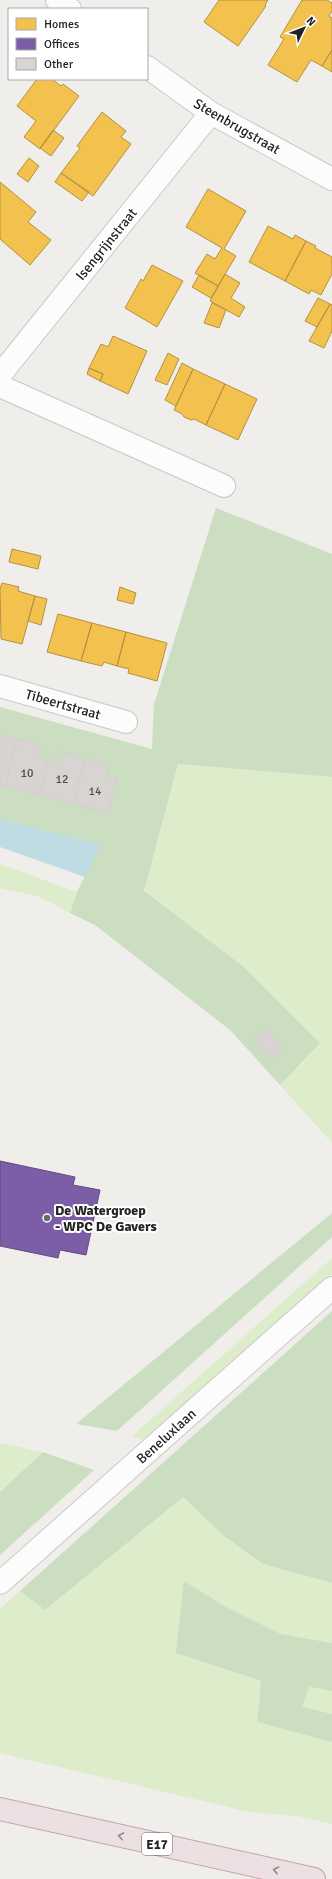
<svg xmlns="http://www.w3.org/2000/svg" width="332" height="1879" viewBox="0 0 332 1879" font-family="Signika,sans-serif">
<style>
.grass{fill:#ddeccb}
.forest{fill:#cbdec1}
.water{fill:#bfdbe3}
.homes{fill:#f2c14e;stroke:#b49141}
.offices{fill:#7b5ea7;stroke:#604c7f}
.building{fill:#d7d4d2;stroke:#d3d0cc}
.lines{fill:none;stroke-linecap:round;stroke-linejoin:round}
.minor-casing{stroke:#c9c8c7;stroke-width:24}
.highway-casing{stroke:#c5a2ac;stroke-width:24}
.minor{stroke:#fdfcfc;stroke-width:22}
.highway{stroke:#ece0e2;stroke-width:22}
.oneway{stroke:#918a8c}
.poi-dot{fill:#6a6968;stroke:#fff;stroke-width:1.5}
.labels{text-anchor:middle;stroke-width:4;stroke-linejoin:round;paint-order:stroke}
.number-label{font-size:12px;fill:#4f4e4e}
.shield{fill:#fff;stroke:#646464;stroke-width:1}
.shield-label{font-size:13px;font-weight:bold;fill:#222}
.street-label{font-size:14px;fill:#222;stroke:#fff}
.poi-label{font-size:14px;font-weight:bold;fill:#222;stroke:#fff;text-anchor:start}
</style>
<rect width="100%" height="100%" fill="#f0eeeb"/>
<path class="grass" d="M178 764 332 777V1143L280 1085 320 1043 244 967 144 892Z
M0 864 77 892 70 913 40 897 0 888Z
M332 1258V1274L145 1440 132 1436Z
M0 1443 43 1452 0 1492Z
M183 1496 224 1536 263 1564 332 1583V1643L281 1634 226 1607 185 1582 176 1653 261 1681 257 1722 332 1742V1824L297 1816 249 1812 0 1753V1609L20 1591 45 1610Z
M308 1687 332 1691V1714L302 1708Z"/>
<path class="forest" d="M216 508 332 554V777L178 764 144 891 244 967 320 1043 280 1085 230 1030 95 925 70 913 77 892 100 845 0 819V707L152 749 154 704Z
M332 1213V1237L117 1431 76 1424Z
M332 1311V1583L263 1564 224 1536 183 1497 45 1610 20 1591Z
M43 1452 94 1470 0 1555V1492Z
M184 1581 226 1607 281 1634 332 1643V1691L309 1687 302 1707 332 1714V1742L257 1722 261 1681 176 1653Z"/>
<path class="water" d="M0 819 101 845 85 877 0 847Z"/>
<path class="homes" d="M219 0H268L265 5 266 6 238 46 204 22Z
M302 0H327L332 3V11L329 16 332 18V50L322 66 311 60 297 82 268 65 284 39 280 37Z
M332 50V72L322 66Z
M37 79H52L61 86 63 84 79 96 40 149 24 137 36 121 17 106Z
M102 112 126 131 121 137 131 144 93 196 61 173 80 148 77 146Z
M53 130 64 138 51 156 40 148Z
M29 158 39 166 28 182 17 174Z
M61 173 89 192 82 201 55 182Z
M0 182 36 212 28 222 51 240 30 265 0 239Z
M208 189 246 211 224 249 236 256 218 286 195 273 207 254 215 259 222 248 186 227Z
M268 226 293 239 295 235 306 241 285 281 249 262Z
M306 241 316 246 315 248 332 257V274L321 295 311 290 309 294 285 281Z
M152 265 183 281 157 327 125 308 141 279 143 281Z
M225 274 240 283 231 298 245 307 239 317 210 301Z
M199 275 218 286 211 298 192 287Z
M318 298 330 304 317 327 305 321Z
M212 303 226 310 219 328 204 323Z
M330 304 332 305V331L324 348 309 341Z
M113 336 147 351 128 394 100 381 103 374 89 368 101 344 108 347Z
M168 353 179 359 167 385 155 380Z
M182 363 193 369 176 406 165 400Z
M89 368 103 374 100 381 87 374Z
M193 369 225 384 206 425 194 419 191 420 184 417 182 414 174 410Z
M225 384 257 399 238 440 206 425Z
M12 549 41 556 38 569 9 562Z
M2 583 19 587 18 591 35 596 22 644 1 639 0 589Z
M120 587 136 593 133 604 117 600Z
M35 596 47 599 41 625 28 621Z
M58 614 92 623 81 661 47 652Z
M92 623 126 632 117 666 104 662 102 666 81 661Z
M126 632 167 643 157 681 128 673 129 669 117 666Z"/>
<path class="offices" d="M0 1161 75 1177 73 1185 100 1190 86 1255 60 1250 58 1258 0 1246Z"/>
<path class="building" d="M0 735 17 739 5 786 0 785Z
M17 739 41 746 38 756 49 759 39 795 5 786Z
M62 752 86 758 73 804 39 795 49 759 59 762Z
M86 758 109 764 106 775 117 778 108 813 73 804Z
M267 1028 285 1047 272 1059 254 1040Z"/>
<g class="lines">
<defs>
<path id="minor" d="M57 0 70 9
M147 67 211 113 332 179
M0 375 211 113
M0 386 224 486
M0 686 126 722
M0 1583 332 1288"/>
<path id="highway" d="M0 1809 314 1879"/>
</defs>
<use href="#minor" class="minor-casing"/>
<use href="#highway" class="highway-casing"/>
<use href="#minor" class="minor"/>
<use href="#highway" class="highway"/>
</g>
<defs><path id="oneway-chevron" d="M-2-3.5L2.5 0L-2 3.5" fill="none" stroke-width="1.6" stroke-linecap="round" stroke-linejoin="round"/></defs>
<g class="oneway">
<use href="#oneway-chevron" transform="translate(121 1836) rotate(-167)"/>
<use href="#oneway-chevron" transform="translate(276 1870) rotate(-167)"/>
</g>
<circle class="poi-dot" cx="47" cy="1218" r="4"/>
<g class="labels">
<g class="number-label">
<text x="27" y="777">10</text>
<text x="62" y="783">12</text>
<text x="95" y="795">14</text>
</g>
<rect class="shield" x="142" y="1833" width="30" height="22" rx="3"/>
<g class="shield-label">
<text x="157" y="1849">E17</text>
</g>
<g class="street-label">
<text transform="translate(237 126) rotate(30)" y="5">Steenbrugstraat</text>
<text transform="translate(106 244) rotate(-51)" y="5">Isengrijnstraat</text>
<text transform="translate(63 704) rotate(16)" y="5">Tibeertstraat</text>
<text transform="translate(166 1436) rotate(-42)" y="5">Beneluxlaan</text>
</g>
<g class="poi-label">
<text x="55" y="1215">De Watergroep<tspan x="55" dy="16">- WPC De Gavers</tspan></text>
</g>
</g>
<rect x="8" y="8" width="140" height="72" fill="#ffffff" stroke="#a7a7a7"/>
<rect x="16" y="18" width="20" height="12" fill="#f2c14e" stroke="#a7a7a7"/>
<text x="44" y="28" font-size="12" fill="#222222">Homes</text>
<rect x="16" y="38" width="20" height="12" fill="#7b5ea7" stroke="#a7a7a7"/>
<text x="44" y="48" font-size="12" fill="#222222">Offices</text>
<rect x="16" y="58" width="20" height="12" fill="#d7d4d2" stroke="#a7a7a7"/>
<text x="44" y="68" font-size="12" fill="#222222">Other</text>
<g transform="translate(304 28) rotate(47)" stroke="#ffffff" stroke-width="3" paint-order="stroke">
<path d="M0-3L7 15L0 10L-7 15Z" fill="#222222"/>
<text y="-6" font-size="11" font-weight="bold" text-anchor="middle" fill="#222222">N</text>
</g>
</svg>
